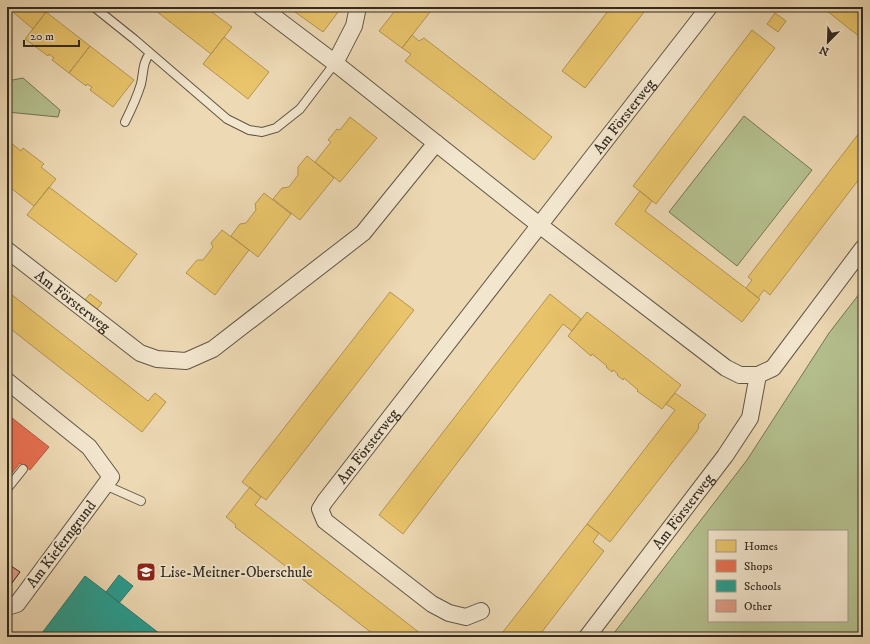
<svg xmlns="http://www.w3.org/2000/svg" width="870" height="644" viewBox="0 0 870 644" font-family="'IM FELL DW Pica',serif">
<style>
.green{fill:#b5c08f;stroke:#747558;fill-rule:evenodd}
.homes{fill:#e9c46a;stroke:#b29654}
.shops{fill:#e76f51;stroke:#b15a42}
.schools{fill:#2a9d8f;stroke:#2c7a6e}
.building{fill:#e29b86;stroke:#322a20}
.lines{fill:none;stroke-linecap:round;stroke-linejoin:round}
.service-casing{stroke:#615645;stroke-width:10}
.minor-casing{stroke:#615645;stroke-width:18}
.service{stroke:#f3e6ce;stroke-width:8}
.minor{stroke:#f3e6ce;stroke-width:16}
.labels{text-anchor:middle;stroke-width:4;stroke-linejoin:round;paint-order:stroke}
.street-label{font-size:15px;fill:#322a20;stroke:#f3e6ce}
.poi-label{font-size:15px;fill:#322a20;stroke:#f3e6ce;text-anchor:start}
</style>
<rect width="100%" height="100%" fill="#edd9b4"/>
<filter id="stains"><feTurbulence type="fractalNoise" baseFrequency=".005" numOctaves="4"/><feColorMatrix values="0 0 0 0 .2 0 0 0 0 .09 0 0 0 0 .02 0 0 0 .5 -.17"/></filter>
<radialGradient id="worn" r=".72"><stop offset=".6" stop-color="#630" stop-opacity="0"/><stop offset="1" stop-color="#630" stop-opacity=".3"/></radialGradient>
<path class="green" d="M23 78 60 110 58 117 7 112V81Z
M744 116 812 170 737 266 669 212Z
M863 289V637H611L747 460 829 333ZM709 531H847V621H709Z"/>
<path class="homes" d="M7 7H50L33 29Z
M151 7H205L232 27 211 54Z
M288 7H342L323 32Z
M398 7H434L402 48 379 31Z
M611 7H648L585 88 562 71Z
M822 7H863V39L851 30Z
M46 12 90 46 69 73 52 60 54 58 49 54 48 56 25 39Z
M775 13 786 21 778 32 767 24Z
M752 30 775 48 656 204 633 186Z
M412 35 419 41 424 38 552 137 534 160 405 61 411 54 402 48Z
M224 37 269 72 248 99 203 64Z
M90 46 134 80 113 107 90 90 92 87 87 84 86 86 69 73Z
M350 117 377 138 340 182 315 162 331 142 328 140 337 129 340 130Z
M863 128V174L770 295 764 290 758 298 746 288 752 280 748 277Z
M11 143 21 151 23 148 44 164 41 167 56 179 34 206 7 185V148Z
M307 156 334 178 300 220 273 199 282 188 289 187 298 175V167Z
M49 187 137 254 116 282 27 215Z
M640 191 652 201 645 211 760 299 742 322 615 224Z
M264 193 291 214 258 257 231 236 240 224 246 223 256 210 255 204Z
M222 230 249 250 215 295 186 273 197 260H203L213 247 211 243Z
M7 291 148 401 155 393 166 402 142 432 7 326Z
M390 292 414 310 266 500 242 482Z
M90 294 102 303 93 314 81 305Z
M550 294 581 319 572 331 563 324 403 534 379 515Z
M587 312 681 385 662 409 637 391 638 390 624 378 623 380 617 375 618 374 613 370 612 372 606 367 607 366 592 354 591 356 568 336Z
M675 393 706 415 698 425 699 427 697 431 610 542 587 524 675 410 666 404Z
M250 487 261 497 255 505 425 637H377L235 527 236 525 226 517Z
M587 524 599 533 593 542 604 551 538 637H499Z"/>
<path class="shops" d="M7 414 49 447 30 470 20 463 7 479Z"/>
<path class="schools" d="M119 575 133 586 119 603 106 592Z
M85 576 106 592 164 637H39Z"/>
<path class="building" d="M8 564 20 572 12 583 7 579Z"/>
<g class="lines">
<defs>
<path id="service" d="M94 7 134 39 227 119 249 130 262 132 276 128 300 109 335 63
M125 122C131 110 137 97 141 84 144 71 142 64 150 53
M105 485 141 501
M7 489 23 469"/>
<g id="minor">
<path d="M261 7 335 63 538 224 726 368 740 375H758"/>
<path d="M335 63 354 26 358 7"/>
<path id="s1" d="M7 250 140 353 157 359 186 361 213 349 363 233 436 143"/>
<path d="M7 381 89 447 111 477 17 604 7 607"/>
<path id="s2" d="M481 611 466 617 449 613 432 604 325 521 320 509 325 501 709 7"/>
<path id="s3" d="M587 637 725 456 750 418 758 375 773 368 863 248"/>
</g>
</defs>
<use href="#service" class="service-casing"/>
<use href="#minor" class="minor-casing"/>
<use href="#service" class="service"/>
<use href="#minor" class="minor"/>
</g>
<defs>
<symbol id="school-square" viewBox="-11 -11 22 22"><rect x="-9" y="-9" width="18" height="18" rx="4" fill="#8f2418" stroke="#f3e6ce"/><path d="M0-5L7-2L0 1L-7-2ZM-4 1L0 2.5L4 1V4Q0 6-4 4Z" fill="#fff"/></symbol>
</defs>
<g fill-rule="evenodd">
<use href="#school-square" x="135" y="561" width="22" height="22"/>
</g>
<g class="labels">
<g class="street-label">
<text dy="5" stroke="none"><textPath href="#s2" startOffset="698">Am Försterweg</textPath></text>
<text dy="5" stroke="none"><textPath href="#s1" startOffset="83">Am Försterweg</textPath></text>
<text dy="5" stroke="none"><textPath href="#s2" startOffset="280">Am Försterweg</textPath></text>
<text dy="5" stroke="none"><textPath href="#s3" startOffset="158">Am Försterweg</textPath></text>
<text transform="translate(61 544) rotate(-53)" y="5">Am Kieferngrund</text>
</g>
<g class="poi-label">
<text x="160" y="577">Lise-Meitner-Oberschule</text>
</g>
</g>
<rect width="870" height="644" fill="none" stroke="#edd9b4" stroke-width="24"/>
<rect x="8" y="8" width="854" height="628" fill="none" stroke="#322a20" stroke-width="2"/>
<rect x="12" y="12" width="846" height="620" fill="none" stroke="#322a20"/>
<rect x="708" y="530" width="140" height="92" fill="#f3e6ce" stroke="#a69b88"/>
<rect x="716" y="540" width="20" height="12" fill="#e9c46a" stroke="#a69b88"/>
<text x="744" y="550" font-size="12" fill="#322a20">Homes</text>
<rect x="716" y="560" width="20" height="12" fill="#e76f51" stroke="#a69b88"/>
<text x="744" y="570" font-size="12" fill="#322a20">Shops</text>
<rect x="716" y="580" width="20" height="12" fill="#2a9d8f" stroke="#a69b88"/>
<text x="744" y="590" font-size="12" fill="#322a20">Schools</text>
<rect x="716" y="600" width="20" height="12" fill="#e29b86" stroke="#a69b88"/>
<text x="744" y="610" font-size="12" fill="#322a20">Other</text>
<g transform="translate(828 42) rotate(203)" stroke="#f3e6ce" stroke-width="3" paint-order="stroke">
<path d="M0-3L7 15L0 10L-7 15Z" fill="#322a20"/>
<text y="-6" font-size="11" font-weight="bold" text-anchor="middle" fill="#322a20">N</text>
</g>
<path d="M24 40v6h55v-6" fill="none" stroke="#322a20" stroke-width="2"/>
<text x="30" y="40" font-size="12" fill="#322a20" stroke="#f3e6ce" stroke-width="3" paint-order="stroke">20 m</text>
<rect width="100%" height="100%" filter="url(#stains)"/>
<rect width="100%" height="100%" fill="url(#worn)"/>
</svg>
